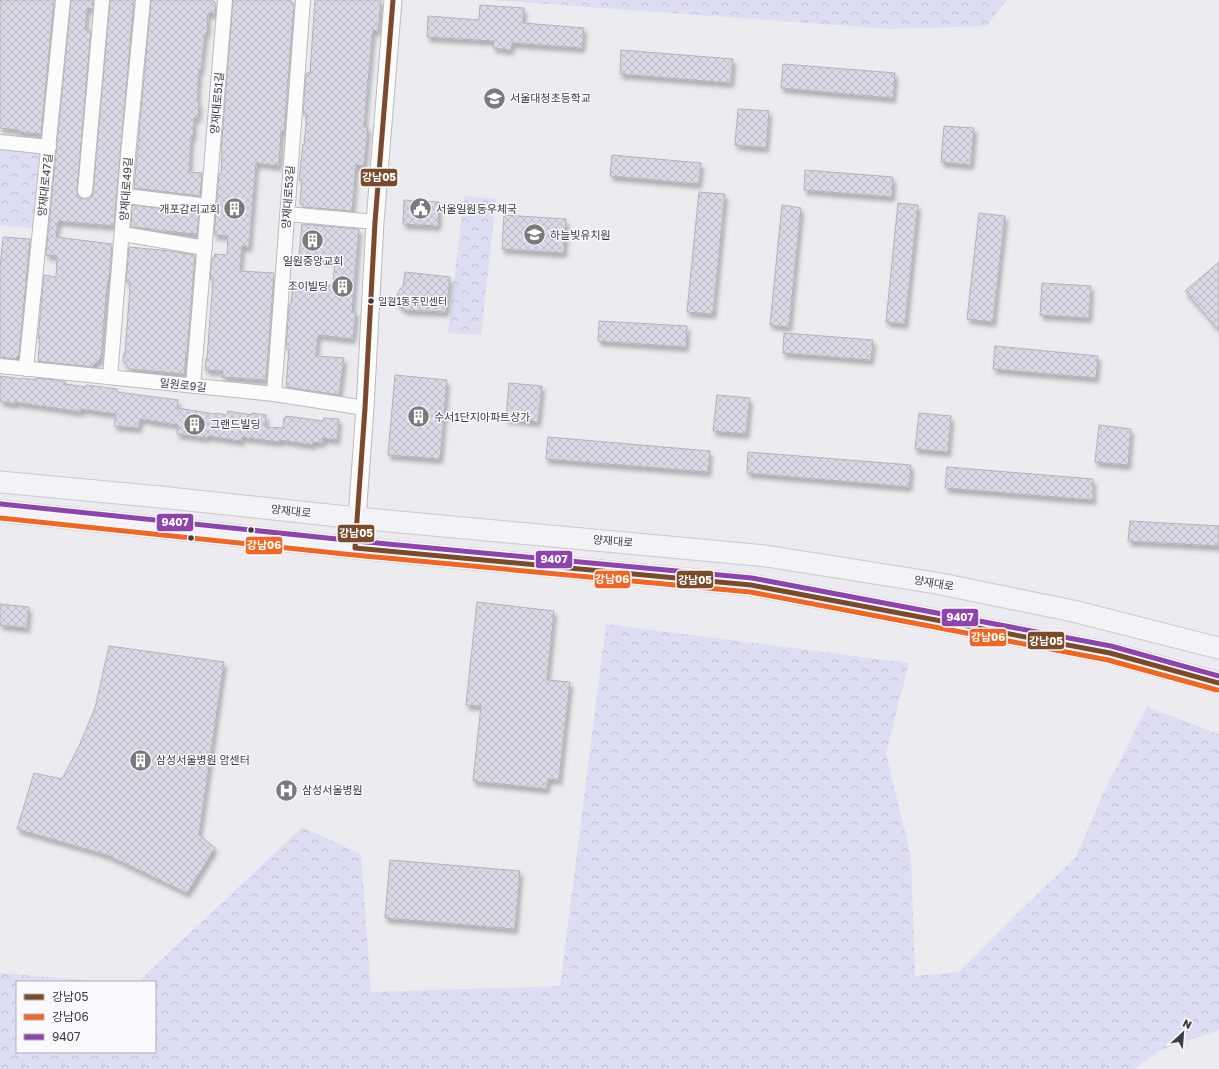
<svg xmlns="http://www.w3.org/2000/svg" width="1219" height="1069" viewBox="0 0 1219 1069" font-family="'Golos Text','Noto Sans KR',sans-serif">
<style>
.forest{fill:url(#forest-crowns)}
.building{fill:url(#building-cross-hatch);stroke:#b3b3b6;filter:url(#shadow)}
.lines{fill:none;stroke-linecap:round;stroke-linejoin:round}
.minor-casing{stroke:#bbbbbd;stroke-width:16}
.tertiary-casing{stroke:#bbbbbd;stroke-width:19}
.primary-casing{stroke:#cacacc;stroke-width:23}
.minor{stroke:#fcfcfd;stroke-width:14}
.tertiary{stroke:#fcfcfd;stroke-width:17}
.primary{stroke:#f2f2f7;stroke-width:21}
.bus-1-casing{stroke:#f9f9fe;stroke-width:8}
.bus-2-casing{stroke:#f9f9fe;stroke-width:8}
.bus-3-casing{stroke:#f9f9fe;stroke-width:8}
.bus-1{stroke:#7a4b2a;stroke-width:5}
.bus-2{stroke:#f26522;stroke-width:5}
.bus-3{stroke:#8e44ad;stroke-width:5}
.bus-dot{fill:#3d3d3f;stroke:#f9f9fe;stroke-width:1.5}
.labels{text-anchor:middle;stroke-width:3;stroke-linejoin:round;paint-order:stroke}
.bus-label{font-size:10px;fill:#3d3d3f;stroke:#f9f9fe;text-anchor:start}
.poi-label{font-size:11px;fill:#3d3d3f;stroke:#f9f9fe;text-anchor:start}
.street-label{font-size:11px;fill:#3d3d3f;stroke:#f9f9fe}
.line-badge{stroke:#f9f9fe;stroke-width:1.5}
.badge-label{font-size:11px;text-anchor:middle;font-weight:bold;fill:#fff}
</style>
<defs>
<pattern id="forest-crowns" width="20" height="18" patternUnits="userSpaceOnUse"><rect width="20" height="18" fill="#ddddf4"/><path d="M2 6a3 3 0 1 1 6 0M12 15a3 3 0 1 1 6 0" fill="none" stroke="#bfbfd2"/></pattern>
<pattern id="building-cross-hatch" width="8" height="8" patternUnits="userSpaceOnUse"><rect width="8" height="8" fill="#d9d8e5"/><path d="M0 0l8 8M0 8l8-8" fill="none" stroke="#bbbac6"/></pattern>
<filter id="shadow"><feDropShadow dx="2.5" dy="4.5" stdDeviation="2" flood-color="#0004"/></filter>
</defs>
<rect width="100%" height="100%" fill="#ececf0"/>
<path class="forest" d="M490 0H1006L987 26 891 29Z
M0 145 46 149 37 229 0 225Z
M464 196 496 199 481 335 448 333Z
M606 624 909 663 886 753 911 857 915 976 959 972 1021 910 1076 857 1102 796 1147 707 1219 734V1030L1160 1050 1135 1069H0V973L108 982H17V1052H155V982H138L302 827 361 854 371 992 560 986Z"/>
<path class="building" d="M0 0H54L41 134 18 132 19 130 0 128Z
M71 0H93V9L87 8 85 30H91L77 190V194L80 198 85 199 92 196 93 192 110 0H134L114 226 58 221 56 237 112 244 109 280H108L106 298 101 358 92 367 38 361 40 337 38 339 44 275 56 277 57 256 46 255Z
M151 0H213L216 4 215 14 208 13 207 33H205L201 70 199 69 197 102H199L198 118H194L193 137H191L189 172 202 173 200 196 134 188Z
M233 0H290L294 4 284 132 281 131 279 166 256 163 249 247 242 246 240 271 274 273 266 380 222 377 223 371 205 370 206 359H207L213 279H210L212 258H214L215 254 227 255 228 236 214 235 219 174H221L222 152 221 151Z
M315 0H381L378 31 373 30 366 102 364 127H368L364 166 356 165 352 211 303 207V204H300L302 180H299L303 144 304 145 307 114H303L306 73H310Z
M480 5 524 8 523 23 584 28 582 48 512 43 511 50 493 48 494 41 427 37 428 16 479 20Z
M621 50 733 59 731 83 620 74Z
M783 64 895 73 893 98 781 88Z
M738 109 769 111 766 148 735 145Z
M944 126 974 128 971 165 941 162Z
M612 155 701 163 699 184 610 176Z
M805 170 893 177 892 197 804 190Z
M699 192 725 194 713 314 687 312Z
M404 200 439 202 438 226 403 224Z
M898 203 918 205 905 324 886 322Z
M132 205 199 213 197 234 153 230 154 229 131 227Z
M782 205 801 208 789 327 770 325Z
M979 213 1005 216 993 322 967 319Z
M504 215 566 219 564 253 502 249Z
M302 224 359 229 352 312H356L353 339 318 335 316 356 344 358 339 395 286 387 289 349H286L289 304H291L293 283 333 286 335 260 299 257Z
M3 237 30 239 19 355 15 359 0 357V268Z
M129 247 170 251 195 255 187 353H186L184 374 130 369 123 361 124 353 125 354 130 288V282H126Z
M1219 262V330L1185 291Z
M405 272 450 277 446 312 405 310 398 305 396 297 400 289 403 287Z
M1042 283 1091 286 1089 318 1040 315Z
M599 321 687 326 686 347 598 341Z
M784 333 873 340 871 360 783 353Z
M995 346 1098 356 1096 378 993 369Z
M395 375 447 380 440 459 388 455Z
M0 376 22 379V378L36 380V378L56 380 66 382 65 384 86 387V385L117 389V392L178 400 177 408 215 414 216 413 227 415 228 411 252 415V413L266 415 265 427 283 428 284 418H285L286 416 323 421 324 418 339 419 337 440 323 438V443L313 442V445L280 440V442L242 437V441L208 436 207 438 177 434 178 425 140 419 139 428 114 426 116 414 81 409V412L15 402V404L0 401Z
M509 383 542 386 538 422 506 419Z
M717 395 750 398 746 434 713 431Z
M919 413 951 416 948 452 915 449Z
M1099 425 1131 429 1128 465 1095 462Z
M548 437 710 451 708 472 546 459Z
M748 452 911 465 909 487 747 473Z
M947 467 1093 479V500L945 488Z
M1130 521 1219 526V546L1128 541Z
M477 602 554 611 547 680 570 682 559 780 548 779 547 789 473 781 481 706 466 705Z
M0 604 29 607 27 628 0 625Z
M109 646 224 662 199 835 215 848 187 893 107 855 17 829 34 773 62 779 79 746 95 708Z
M390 860 520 871 515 929 385 918Z"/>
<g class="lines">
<defs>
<path id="minor" d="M0 142 49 147
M85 191 102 0
M126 196 208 206
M287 214 375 222
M123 234 205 248
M0 366 274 394 365 408
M26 369 63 0
M110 377 128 155 143 0
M193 386 225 0
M274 394 303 0
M355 548 357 518"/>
<path id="tertiary" d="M357 518 365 408 375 222 393 0"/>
<path id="primary" d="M0 482 160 497 357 518 766 556 936 583 1073 611 1219 648
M0 511 355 548 751 585 1110 653 1219 683"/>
</defs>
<use href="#minor" class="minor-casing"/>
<use href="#tertiary" class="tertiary-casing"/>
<use href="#primary" class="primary-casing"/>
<use href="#minor" class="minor"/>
<use href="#tertiary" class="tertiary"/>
<use href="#primary" class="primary"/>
<defs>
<path id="bus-1" d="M393 0 375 222 365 408 355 548 751 585 1110 653 1219 683"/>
<path id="bus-2" d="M0 518 354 555 750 592 1108 660 1217 690"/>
<path id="bus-3" d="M1 504 356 541 752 578 1111 646 1219 676"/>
</defs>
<use href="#bus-1" class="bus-1-casing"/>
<use href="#bus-2" class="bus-2-casing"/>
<use href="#bus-3" class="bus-3-casing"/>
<use href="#bus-1" class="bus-1"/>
<use href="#bus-2" class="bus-2"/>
<use href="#bus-3" class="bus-3"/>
</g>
<defs>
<symbol id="school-disc" viewBox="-11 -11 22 22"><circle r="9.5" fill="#7a7a7d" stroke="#f9f9fe"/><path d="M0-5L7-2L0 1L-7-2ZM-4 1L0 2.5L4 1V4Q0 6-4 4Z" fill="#fff"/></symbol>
<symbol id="building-disc" viewBox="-11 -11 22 22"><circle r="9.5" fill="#7a7a7d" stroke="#f9f9fe"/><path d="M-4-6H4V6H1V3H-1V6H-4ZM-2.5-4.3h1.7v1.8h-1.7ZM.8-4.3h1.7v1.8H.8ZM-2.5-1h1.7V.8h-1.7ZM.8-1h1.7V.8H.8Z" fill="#fff"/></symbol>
<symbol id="civic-disc" viewBox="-11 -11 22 22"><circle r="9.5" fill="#7a7a7d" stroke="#f9f9fe"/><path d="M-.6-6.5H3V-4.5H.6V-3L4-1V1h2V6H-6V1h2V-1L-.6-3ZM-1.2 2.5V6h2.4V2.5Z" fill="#fff"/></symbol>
<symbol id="hospital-disc" viewBox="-11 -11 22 22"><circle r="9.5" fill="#7a7a7d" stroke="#f9f9fe"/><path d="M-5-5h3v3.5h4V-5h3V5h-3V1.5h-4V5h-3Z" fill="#fff"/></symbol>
</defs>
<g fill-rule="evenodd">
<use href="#school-disc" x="482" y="86" width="25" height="25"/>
<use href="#building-disc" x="222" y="196" width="25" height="25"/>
<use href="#civic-disc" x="408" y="196" width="25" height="25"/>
<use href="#school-disc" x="522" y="222" width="25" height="25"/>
<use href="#building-disc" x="300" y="228" width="25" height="25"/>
<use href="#building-disc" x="330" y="274" width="25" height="25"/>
<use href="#building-disc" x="406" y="404" width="25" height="25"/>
<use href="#building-disc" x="182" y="412" width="25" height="25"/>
<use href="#building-disc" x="128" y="748" width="25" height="25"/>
<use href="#hospital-disc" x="274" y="778" width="25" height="25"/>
</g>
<g class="bus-dot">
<circle cx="371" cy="301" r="3.5"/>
<circle cx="251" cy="530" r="3.5"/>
<circle cx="191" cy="538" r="3.5"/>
</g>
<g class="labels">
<g class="bus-label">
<text x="378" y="305">일원1동주민센터</text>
</g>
<g class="poi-label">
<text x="510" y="102">서울대청초등학교</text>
<text x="220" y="213" text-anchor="end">개포감리교회</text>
<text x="436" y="213">서울일원동우체국</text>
<text x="550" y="239">하늘빛유치원</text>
<text x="313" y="265" text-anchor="middle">일원중앙교회</text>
<text x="328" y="290" text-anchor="end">조이빌딩</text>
<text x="434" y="421">수서1단지아파트상가</text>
<text x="210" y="428">그랜드빌딩</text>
<text x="156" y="764">삼성서울병원 암센터</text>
<text x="302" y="794">삼성서울병원</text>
</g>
<g class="street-label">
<text transform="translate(217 103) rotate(-85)" y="4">양재대로51길</text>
<text transform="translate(45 185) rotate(-84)" y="4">양재대로47길</text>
<text transform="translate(126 189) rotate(-86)" y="4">양재대로49길</text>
<text transform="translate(288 197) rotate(-86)" y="4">양재대로53길</text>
<text transform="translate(183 385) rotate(6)" y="4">일원로9길</text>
<text transform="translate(291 511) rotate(6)" y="4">양재대로</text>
<text transform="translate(613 541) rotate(5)" y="4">양재대로</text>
<text transform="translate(934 583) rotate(10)" y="4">양재대로</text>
</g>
</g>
<g class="line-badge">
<rect x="360" y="168" width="38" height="19" rx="4" fill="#7a4b2a"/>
<rect x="156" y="513" width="38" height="19" rx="4" fill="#8e44ad"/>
<rect x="337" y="524" width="38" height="19" rx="4" fill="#7a4b2a"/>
<rect x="245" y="536" width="38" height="19" rx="4" fill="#f26522"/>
<rect x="535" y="550" width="38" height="19" rx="4" fill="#8e44ad"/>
<rect x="594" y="570" width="37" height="19" rx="4" fill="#f26522"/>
<rect x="676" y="570" width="38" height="19" rx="4" fill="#7a4b2a"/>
<rect x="941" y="608" width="38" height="19" rx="4" fill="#8e44ad"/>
<rect x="969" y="628" width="38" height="19" rx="4" fill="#f26522"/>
<rect x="1027" y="631" width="38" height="19" rx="4" fill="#7a4b2a"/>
</g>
<g class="badge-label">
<text x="379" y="181">강남05</text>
<text x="175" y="526">9407</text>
<text x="356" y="537">강남05</text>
<text x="264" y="549">강남06</text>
<text x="554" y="563">9407</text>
<text x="612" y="583">강남06</text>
<text x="695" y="584">강남05</text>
<text x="960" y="621">9407</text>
<text x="988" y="641">강남06</text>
<text x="1046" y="645">강남05</text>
</g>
<rect x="16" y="981" width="140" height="72" fill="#f9f9fe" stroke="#aeaeb2"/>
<rect x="24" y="994" width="20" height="6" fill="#7a4b2a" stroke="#aeaeb2"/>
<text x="52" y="1001" font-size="12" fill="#3d3d3f">강남05</text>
<rect x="24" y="1014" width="20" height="6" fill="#f26522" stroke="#aeaeb2"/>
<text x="52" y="1021" font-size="12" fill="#3d3d3f">강남06</text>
<rect x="24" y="1034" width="20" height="6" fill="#8e44ad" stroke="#aeaeb2"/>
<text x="52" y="1041" font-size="12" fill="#3d3d3f">9407</text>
<g transform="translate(1183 1033) rotate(26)" stroke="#f9f9fe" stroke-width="3" paint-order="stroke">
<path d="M0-3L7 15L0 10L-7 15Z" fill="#3d3d3f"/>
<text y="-6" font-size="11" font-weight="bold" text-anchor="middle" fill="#3d3d3f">N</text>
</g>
</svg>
